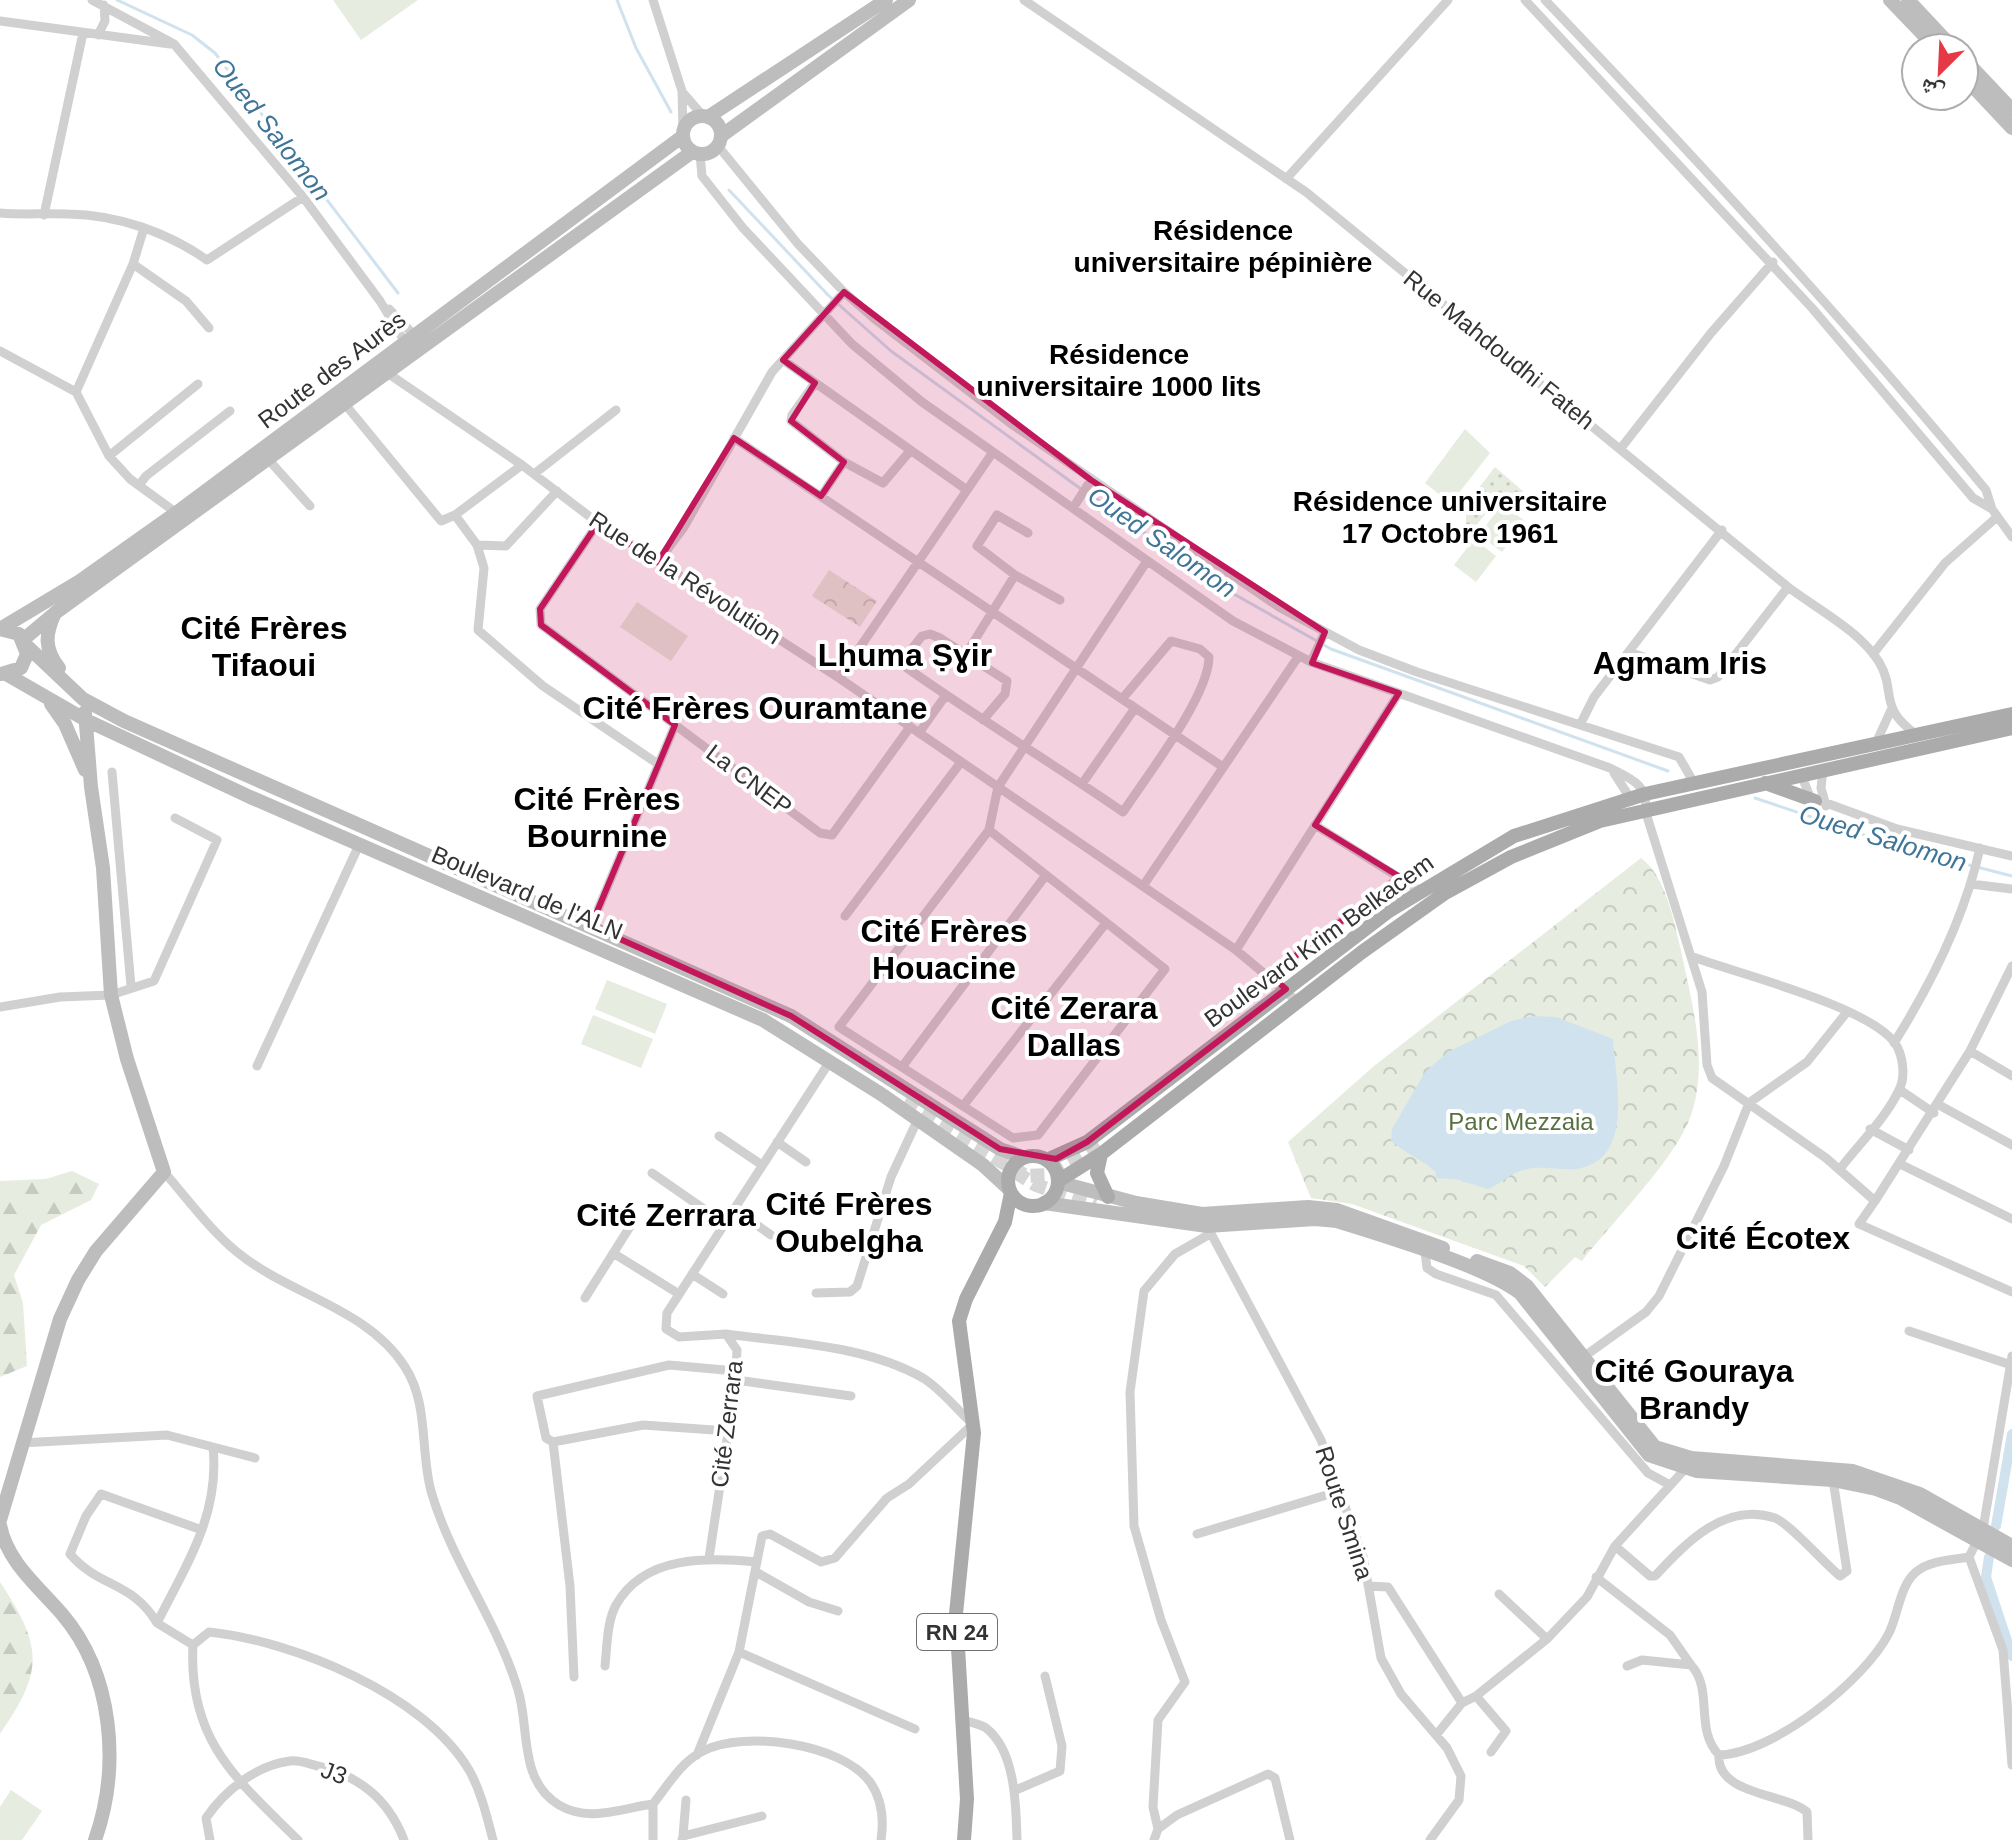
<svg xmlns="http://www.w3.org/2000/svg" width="2012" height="1840" viewBox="0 0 2012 1840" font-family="Helvetica,'Noto Naskh Arabic',sans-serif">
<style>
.grass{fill:url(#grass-dots)}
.forest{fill:url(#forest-firs)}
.park{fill:url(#park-crowns)}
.pitch{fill:#e6ecdf}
.water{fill:#cfe2ee}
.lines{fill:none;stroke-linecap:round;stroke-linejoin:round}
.stream{stroke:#cfe2ee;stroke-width:3}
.canal{stroke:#cfe2ee;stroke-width:10}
.secondary-tunnel{stroke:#d6d6d6;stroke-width:14;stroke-dasharray:14 7;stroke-linecap:butt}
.primary-tunnel{stroke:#d6d6d6;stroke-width:14;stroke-dasharray:14 7;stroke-linecap:butt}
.street{stroke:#d0d0d0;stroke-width:9}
.secondary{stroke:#bdbdbd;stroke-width:14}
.primary{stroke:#ababab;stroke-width:14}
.marked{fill:#c2185b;fill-opacity:0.2;stroke:#c2185b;stroke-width:6;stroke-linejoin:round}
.labels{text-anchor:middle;stroke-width:8;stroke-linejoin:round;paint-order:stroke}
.shield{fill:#fff;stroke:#707070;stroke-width:2}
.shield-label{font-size:22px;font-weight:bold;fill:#333}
.street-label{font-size:24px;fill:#333;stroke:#fff}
.park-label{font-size:24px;fill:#56703f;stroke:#fff}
.water-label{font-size:26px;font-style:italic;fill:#3f7597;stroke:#fff}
.quarter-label{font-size:28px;font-weight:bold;fill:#000;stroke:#fff}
.district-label{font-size:32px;font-weight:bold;fill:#000;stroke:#fff}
</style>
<defs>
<pattern id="grass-dots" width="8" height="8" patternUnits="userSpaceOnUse" patternTransform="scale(2)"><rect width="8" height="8" fill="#e6ecdf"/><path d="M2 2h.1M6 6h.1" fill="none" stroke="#c6cbc0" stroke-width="1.8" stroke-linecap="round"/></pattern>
<pattern id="forest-firs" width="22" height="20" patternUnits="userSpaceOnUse" patternTransform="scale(2)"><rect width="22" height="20" fill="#e6ecdf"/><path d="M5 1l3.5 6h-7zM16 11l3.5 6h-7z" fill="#c6cbc0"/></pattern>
<pattern id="park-crowns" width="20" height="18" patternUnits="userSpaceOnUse" patternTransform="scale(2)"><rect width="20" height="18" fill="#e6ecdf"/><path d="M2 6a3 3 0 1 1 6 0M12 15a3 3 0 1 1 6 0" fill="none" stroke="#c6cbc0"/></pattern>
</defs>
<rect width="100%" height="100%" fill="#fff"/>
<path class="grass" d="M1495 467 1524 492 1467 503Z
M1496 501 1470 533 1466 528V506Z"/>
<path class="forest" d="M72 1171 99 1184 91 1200 41 1225 14 1275 23 1303 27 1366 0 1377V1181L46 1179Z
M0 1582C42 1646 45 1669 0 1734Z"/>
<path class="park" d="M829 570 877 601 860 627 812 596Z
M1641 858C1666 876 1674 922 1681 951 1692 1003 1709 1063 1691 1115 1676 1159 1613 1221 1582 1261L1575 1257 1545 1287 1524 1266 1352 1204 1311 1198 1288 1142 1374 1066Z"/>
<path class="pitch" d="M333 0H418L361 40Z
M1465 429 1490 453 1455 498 1440 495 1425 483Z
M1502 504 1525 521 1502 552 1479 535Z
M1474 539 1496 556 1476 582 1454 565Z
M637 602 688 636 671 661 620 627Z
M607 980 667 1004 655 1034 595 1009Z
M593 1015 653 1039 641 1068 581 1044Z
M11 1790 42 1811 22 1840H0V1807Z"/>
<path class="water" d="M1533 1016 1556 1017 1613 1039C1615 1077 1636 1161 1576 1169 1557 1171 1539 1164 1520 1171 1508 1175 1500 1184 1488 1189L1455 1179 1436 1178V1172C1421 1159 1405 1153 1391 1141L1392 1129 1425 1072 1448 1052 1511 1021Z"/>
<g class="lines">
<path class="stream" d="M117 0 192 35 215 53 398 293
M617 0 636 48 671 112
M729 190 828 295 891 351 1081 489
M1088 493 1218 585 1331 649 1668 771
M1755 798 1903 848 2012 876"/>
<path class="canal" d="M1996 1526 2012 1434
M1989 1557 1986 1577 2012 1656"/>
<path class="secondary-tunnel" d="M1015 1172 1036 1185 1095 1206"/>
<path class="primary-tunnel" d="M903 1104 1026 1176 1049 1175 1106 1143"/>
<path class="street" d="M92 0 174 44 303 197 380 301 406 344
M653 0 682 91 683 131
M1024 0 1306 192 1788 587C1817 609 1860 631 1879 662 1897 692 1877 707 1917 735
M1525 0 1812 308 1973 498 1992 509
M1545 0C1697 159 1846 321 1986 490L1992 509 2012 537
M0 21 170 44
M98 35 105 21 104 5
M684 94 703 116
M718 146 798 244 844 292 876 320 1010 423 1279 607 1359 650 1417 672 1679 757 1694 783
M700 154 702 176 743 228 852 344 922 402 1233 621 1311 662 1610 768C1629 778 1650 785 1645 810L1702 992 1707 1065 1712 1078 1826 1158 1875 1201 1970 1051 2012 1076
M1286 179 1448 0
M0 213C23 215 45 213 68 214 118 215 167 232 207 260L303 197
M44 215 83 33
M133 264 186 301 209 328
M389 309 417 338
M0 351 76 392 109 456 130 479 178 514
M783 360 967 490
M386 372 522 465 598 523 839 678 1236 950 1298 1002
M815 383 792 415 791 421 844 462 821 496
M76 392 133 264 144 228
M344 403 441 521 455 515 522 465
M734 438 1223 767
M1621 448 1711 333 1773 262
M109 456 198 384
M267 458 310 506
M844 462 883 483 910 451
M534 474 616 410
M140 484 146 476 230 411
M1073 508 1091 480
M455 515 477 545 484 568 478 630 543 686 658 764
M598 523 540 609 541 625 820 833 832 835 910 727
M1028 533 997 515 977 546 1015 575 1060 600
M477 545 506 546 557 491
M658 562 684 527 772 372 844 292
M1629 652 1710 680 1718 677 1788 587
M966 654 1015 575
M1873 654 1945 563 1997 517
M1311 662 1325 632
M839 678 993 452
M983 720 1005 694 1007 681 940 638 930 634 922 636 906 656 907 668C978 718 1052 763 1123 812 1146 777 1209 696 1209 657L1200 649 1171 641 1122 699
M1581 723 1594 697 1722 530
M919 733 946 695
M1876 743 1891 710
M1823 770 1821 788 1826 806
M112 772 131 986
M1614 773 1632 801
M1801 774 1810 797 1897 829 2012 856
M1082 784 1135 708
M1315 825 1419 890
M989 830 1165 969 1038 1135 1013 1138 839 1027 989 830 998 787 1147 561
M1971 884 2012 889
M1143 886 1298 657
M845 916 961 762
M591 926 675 725
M1236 950 1399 693
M1693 957C1739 974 1868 1006 1895 1043 1903 1055 1906 1077 1899 1090 1886 1118 1859 1144 1840 1169
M1270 975 1400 877
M0 1007 60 997 111 995 154 981 217 840 175 818
M1894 1043C1931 984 1965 916 1980 848
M1970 1051 2012 966
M257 1066 359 845
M902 1067 1046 875
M1900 1090 1934 1113
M1939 1105 2012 1145
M963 1106 1106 923
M1870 1129 1909 1150
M719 1136 762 1165
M777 1142 806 1162
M1900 1164 2012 1219
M164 1172C187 1198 210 1230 237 1252 289 1295 368 1308 405 1367 429 1404 420 1450 431 1491 451 1561 497 1620 518 1690 530 1728 518 1780 559 1805 589 1823 622 1808 653 1804 668 1785 681 1762 703 1751 744 1730 841 1743 870 1782 882 1799 884 1820 881 1840
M652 1173 724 1223
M1875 1201 1859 1224 2012 1292
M734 1209 771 1235
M1207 1226 1321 1440 1363 1556 1381 1658 1401 1694 1447 1748 1461 1776 1459 1800 1430 1840
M1425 1252 1427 1268 1436 1274 1496 1295 1648 1473 1670 1485
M613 1253 679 1294
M692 1274 723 1294
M816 1293 850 1292 857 1286 891 1177 917 1121
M585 1298 631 1225
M1909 1331 2011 1365
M2012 1356 1983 1529 1969 1557 2003 1650 2012 1765
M1582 1358 1646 1312 1659 1296 1724 1166 1749 1103 1807 1062 1847 1012
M736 1380 851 1396
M553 1442 546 1438 537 1396 669 1365 736 1371
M21 1443 167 1435 213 1447C220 1515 186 1565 157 1623L193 1645
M213 1447 255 1458
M1197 1534 1340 1491
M1615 1546 1650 1576H1655C1686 1543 1725 1501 1775 1518 1789 1523 1825 1564 1840 1576L1847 1571 1833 1480
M709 1558 735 1387 737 1350 726 1334 679 1337 666 1329 667 1313 830 1061
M756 1572 809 1602 838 1611
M1596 1577 1670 1635 1691 1665
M1368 1586 1388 1587 1462 1703
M1499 1594 1547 1639
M157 1623C132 1581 99 1588 70 1554L86 1516 101 1494 202 1530
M739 1652 915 1729
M605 1666C607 1647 607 1621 616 1605 645 1554 708 1558 757 1562
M1627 1666 1642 1660 1691 1665C1714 1690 1694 1729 1719 1755 1773 1754 1865 1680 1889 1633 1898 1615 1900 1585 1916 1572 1930 1560 1952 1560 1969 1557
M574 1677 570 1586 553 1442 643 1425 728 1431
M1476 1696 1506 1731 1491 1752
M963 1720C969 1722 981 1724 986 1728 1016 1751 1016 1807 1017 1840
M1437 1734 1462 1703 1476 1696 1547 1639 1587 1597 1615 1546 1686 1468
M697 1755 739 1652 762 1536 770 1534 821 1562 835 1558 887 1498 909 1484 973 1424C957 1410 941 1389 923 1378 865 1345 791 1343 726 1334
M1719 1755C1716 1795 1785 1793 1807 1812L1808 1840
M1016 1790 1060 1771 1062 1746 1045 1676
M1158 1829 1177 1815 1268 1774 1275 1778 1290 1840
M683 1836 686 1800
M210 1840 206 1818C225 1790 257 1765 290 1761 298 1760 307 1763 314 1765 358 1775 388 1798 404 1840
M298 1840C236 1779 188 1740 193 1645L209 1632C293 1641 424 1694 469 1770 481 1791 487 1817 493 1840
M653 1840V1804
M682 1840 683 1836 762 1816
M1154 1840 1158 1829 1153 1807 1158 1720 1185 1682 1161 1620 1134 1526 1130 1392 1144 1291 1175 1254 1210 1234"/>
<path class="secondary" d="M1890 0 1936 48
M1908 0 1953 48
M1964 59 2012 110
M1964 77 2012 128
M683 135a19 19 0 1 1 38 0a19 19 0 1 1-38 0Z
M708 117 886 0
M721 136 909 0
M55 613C45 634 44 649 59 668
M0 629 80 581 176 513 683 136
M0 629 19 634 27 654 21 668 1 674
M24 639 55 613 692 152
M27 646 83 699 124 721 791 1016 1000 1149 1023 1157
M6 674 86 720 250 797 763 1020 881 1094 983 1165 1009 1189
M51 704 65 724 85 770
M1058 1182 1136 1203 1202 1214 1308 1207 1337 1210 1443 1248
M1044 1203 1207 1226 1315 1219 1337 1221C1384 1236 1483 1265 1520 1293L1649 1455 1697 1471 1833 1480 1876 1489 1900 1498 2012 1560
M1477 1261 1510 1273 1527 1286 1655 1447 1691 1458 1853 1471 1920 1494 2012 1546
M0 1520 60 1319 78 1280 96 1251 164 1172 127 1059 111 995 103 868 91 787 85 712
M0 1525C7 1562 38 1586 62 1614 113 1674 121 1766 95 1840"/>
<path class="primary" d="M1765 783 1815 801
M1101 1154 1097 1173 1108 1197
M1008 1181a25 25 0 1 1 50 0a25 25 0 1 1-50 0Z
M1047 1160 1087 1142 1389 911 1514 836 1645 794 2012 714
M1058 1181 1101 1154 1362 952 1445 893 1511 857 1600 821 2012 728
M964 1840 967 1799 956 1614 974 1433 959 1321 966 1299 1005 1222 1011 1193"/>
</g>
<path class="marked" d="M844 292 1091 480 1325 632 1312 663 1399 693 1315 825 1400 877 1270 975 1286 989 1087 1142 1056 1159 1000 1149 791 1016 591 926 675 725 541 625 540 609 598 523 658 562 734 438 821 496 844 462 791 421 815 383 783 360Z"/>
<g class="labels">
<rect class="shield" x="917" y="1614" width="80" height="36" rx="6"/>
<g class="shield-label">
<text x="957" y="1640">RN 24</text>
</g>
<g class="street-label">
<text transform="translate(1499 350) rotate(39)" y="8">Rue Mahdoudhi Fateh</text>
<text transform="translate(332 370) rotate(-37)" y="8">Route des Aurès</text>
<text transform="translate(685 578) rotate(33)" y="8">Rue de la Révolution</text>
<text transform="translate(749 780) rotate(37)" y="8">La CNEP</text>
<text transform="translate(527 893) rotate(23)" y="8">Boulevard de l'ALN</text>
<text transform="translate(1319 941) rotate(-36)" y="8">Boulevard Krim Belkacem</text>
<text transform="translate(727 1424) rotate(-83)" y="8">Cité Zerrara</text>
<text transform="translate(1344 1513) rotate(72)" y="8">Route Smina</text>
<text transform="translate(334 1773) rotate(20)" y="8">J3</text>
</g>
<g class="park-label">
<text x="1521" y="1130">Parc Mezzaia</text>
</g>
<g class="water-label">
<text transform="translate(272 129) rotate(52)" y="9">Oued Salomon</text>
<text transform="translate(1162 542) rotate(35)" y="9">Oued Salomon</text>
<text transform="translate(1883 838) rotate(17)" y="9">Oued Salomon</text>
</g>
<g class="quarter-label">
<text x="1223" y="240">Résidence<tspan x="1223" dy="32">universitaire pépinière</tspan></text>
<text x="1119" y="364">Résidence<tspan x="1119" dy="32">universitaire 1000 lits</tspan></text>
<text x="1450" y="511">Résidence universitaire<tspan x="1450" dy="32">17 Octobre 1961</tspan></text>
</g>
<g class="district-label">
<text x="264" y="639">Cité Frères<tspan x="264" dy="37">Tifaoui</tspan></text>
<text x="905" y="666">Lḥuma Ṣɣir</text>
<text x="1680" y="674">Agmam Iris</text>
<text x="755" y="719">Cité Frères Ouramtane</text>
<text x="597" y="810">Cité Frères<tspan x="597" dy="37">Bournine</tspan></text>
<text x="944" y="942">Cité Frères<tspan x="944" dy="37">Houacine</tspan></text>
<text x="1074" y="1019">Cité Zerara<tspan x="1074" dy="37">Dallas</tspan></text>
<text x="849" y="1215">Cité Frères<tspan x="849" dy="37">Oubelgha</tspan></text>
<text x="666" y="1226">Cité Zerrara</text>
<text x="1763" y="1249">Cité Écotex</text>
<text x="1694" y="1382">Cité Gouraya<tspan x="1694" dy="37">Brandy</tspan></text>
</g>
</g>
<g transform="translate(1940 72) rotate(204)"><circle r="38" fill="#ffffff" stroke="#adadad" stroke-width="2"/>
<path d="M0-6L14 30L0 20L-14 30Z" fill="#e63946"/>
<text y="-12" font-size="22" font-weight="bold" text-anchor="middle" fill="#333333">ش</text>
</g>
</svg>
